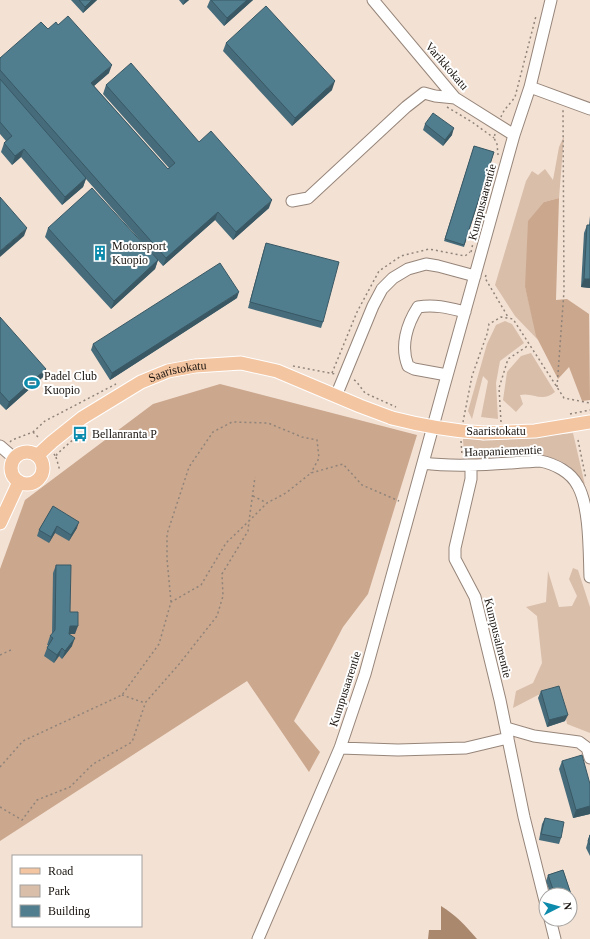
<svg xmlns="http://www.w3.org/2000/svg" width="590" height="939" viewBox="0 0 590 939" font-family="Georgia,serif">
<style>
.green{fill:#d9beaa}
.forest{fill:#cba78d}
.water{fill:#aa886e}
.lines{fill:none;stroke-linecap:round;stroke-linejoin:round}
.minor-casing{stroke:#968579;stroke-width:13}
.major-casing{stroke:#fff;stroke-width:15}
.path{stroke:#90847a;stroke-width:1.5;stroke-dasharray:2 3;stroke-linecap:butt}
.minor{stroke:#fff;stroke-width:11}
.major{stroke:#f4c5a1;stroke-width:13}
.major-bridge-casing{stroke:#fff;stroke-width:15;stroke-linecap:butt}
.major-bridge{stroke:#f4c5a1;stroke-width:13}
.wall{fill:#466c7b}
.shaded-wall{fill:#395864}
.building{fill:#517e8f;stroke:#395864}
.labels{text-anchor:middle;stroke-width:4;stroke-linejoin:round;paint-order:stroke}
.street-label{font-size:12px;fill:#19130e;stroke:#fff}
.poi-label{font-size:12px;fill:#19130e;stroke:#fff;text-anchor:start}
</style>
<rect width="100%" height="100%" fill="#f3e1d4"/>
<path class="green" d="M564 136 559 198 544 202 525 287 538 340 515 316 495 285 526 181 532 171 538 175 545 169 553 180 559 147Z
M505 321 512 324 524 343 500 361 496 383 498 419 481 417 488 381 483 376 472 419 468 411 487 344 496 325Z
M531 353 555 392C541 403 534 392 520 395L523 404 516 412 503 400 507 372 521 356Z
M573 433 585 485C580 479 575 471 569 466 547 450 514 456 488 458 481 459 470 460 464 455L463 439 521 438Z
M573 568 578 570 590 607V733L567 724 562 698 555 688 540 694 513 708 516 691 533 683 542 663 537 616 526 607 546 602 548 571 559 607 572 606 577 596 569 579Z"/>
<path class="forest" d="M559 198 556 300 567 299 589 314 590 400 582 401 569 367 558 379 536 336 525 287 528 221 544 202Z
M220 384 417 435 368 594 343 627 294 721 320 752 309 772 247 681 0 841V569L25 500 153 404Z"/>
<path class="water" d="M441 906C456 915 466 926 477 939H428L429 930H441Z"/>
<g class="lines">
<defs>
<path id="minor" d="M373 0 455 98 514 135
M530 87 590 109
M292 201 308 198 406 107 424 93 435 96 455 98
M447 375 414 369 408 366C400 346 407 324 418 307 435 304 449 308 465 312
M336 396 373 306 382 289 393 278 408 269 426 264 438 266 475 276
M0 446 14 458
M423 463C462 468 502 463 540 461 555 464 571 472 578 486 590 508 589 552 590 577
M471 465V479L455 548V559L475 597 500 700 524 817 546 905
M506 728 534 736 579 742 587 748 590 758
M340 748 398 750 466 748 508 738
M550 919 555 939
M258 939 340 748 365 674 443 390 514 135 530 87 551 0"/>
<g id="major">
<path d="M484 433 535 431 590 422"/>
<circle cx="27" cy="468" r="16"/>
<path id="s1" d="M38 455 52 442 82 418 141 382 168 371 195 366 241 363 277 371 360 406 392 418"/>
<path d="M0 523 19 482"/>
</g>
</defs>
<use href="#minor" class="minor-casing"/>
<use href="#major" class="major-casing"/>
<path class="path" d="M447 107 472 122 494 138
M501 117C503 110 511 103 515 97L536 16
M495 134 494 138 497 144 498 155
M471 252 473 243
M486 275 485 278 508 317
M293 366 335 374
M332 373 357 312 379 271 401 256 429 249 465 256 470 252
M354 380 356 381 365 393 396 407
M557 387 564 291 563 109
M570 414 590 410
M463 422 472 376 487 334 489 324 501 317 513 319 564 398 590 403
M501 422 499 388 508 359 529 345
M33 432 40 439
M578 440 586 479
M461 441 462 455
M10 442 12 440 33 432 45 421 116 384
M54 454 56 457 57 454 76 437
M56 457 60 471
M253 496 267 503
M171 602 167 559V534L189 467 213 432 232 422 268 423 302 437 317 440 319 458 311 473
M0 655 13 649
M122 695 145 703 180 663 217 616 223 596 222 574 248 531 249 521 267 503 286 493 311 473 343 464 362 485 399 501
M0 767 23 741 122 695 159 644 171 602 201 585 226 543 249 521 255 477
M0 807 22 820 37 800 70 787 93 764 132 742 145 704"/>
<use href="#minor" class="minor"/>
<use href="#major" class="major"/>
<defs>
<path id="major-bridge" d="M392 418C423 426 452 431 484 433"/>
</defs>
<use href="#major-bridge" class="major-bridge-casing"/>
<use href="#major-bridge" class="major-bridge"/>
</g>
<path class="wall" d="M71 0H97L83 13Z
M179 0H189L183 5Z
M210 0H253L224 26 207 7Z
M58 25 109 73 94 86 168 169 169 168 103 94 106 85 199 142 269 208 233 240 215 220 163 266 86 179 83 187 62 205 21 157 12 165 1 152 4 143 6 141 0 134V58L48 29Z
M226 43 332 90 292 126 223 51Z
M425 124 452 135 443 146 423 130Z
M474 146 494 152 464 247 444 241Z
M590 216V288L581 287 584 233 587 225H589Z
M48 228 158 260 155 269 111 309 45 237Z
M266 243 323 322 321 328 248 308 264 249Z
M237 298 110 380 91 350 93 344Z
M0 317 43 377 6 410 0 404Z
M53 506 77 528 69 541 55 533 49 543 37 536 39 530Z
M56 565 70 612 75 634H70L72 646 62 659 59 656 54 663 44 656 47 648 48 645H47L50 636 52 634 53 573Z
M541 691 565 721 547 727 538 698Z
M562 761 590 784V814L573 818 559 769Z
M545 818 561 838 559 844 539 840 542 824Z
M590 834V856L586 848Z
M563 870 573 900 570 906V895H551L546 881 548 875Z"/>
<path class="shaded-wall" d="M92 0H97L83 13 85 7Z
M185 0H189L183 5Z
M247 0H253L224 26 227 18Z
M112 65 109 73 88 91 91 83Z
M335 81 332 90 292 126 295 118Z
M454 128 452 135 443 146 445 140Z
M24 149 21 157 12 165 15 156Z
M86 178 83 187 62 205 65 197Z
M272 200 269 208 233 240 236 232Z
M218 212 215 220 163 266 166 258Z
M27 228 24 236 0 257V251Z
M158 260 155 269 111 309 114 301Z
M584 279H590V288L581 287Z
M239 292 237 298 110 380 112 373Z
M46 369 43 377 6 410 9 402Z
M79 522 77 528 69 541 71 535Z
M57 526 55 533 49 543 51 537Z
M70 626H78L75 634H67Z
M75 638 72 646 62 659 65 651Z
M62 648 59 656 54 663 57 655Z
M568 715 565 721 547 727 549 720Z
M590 806V814L573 818 576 810Z
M573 900 570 906V901Z"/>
<path class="building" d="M79 0H92L85 7Z
M211 0H247L227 18Z
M266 6 335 81 295 118 226 43Z
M68 16 112 65 91 83 168 169 175 163 106 85 131 63 199 142 211 131 272 200 236 232 218 212 166 258 0 70V58L41 22 48 29 56 22 58 25Z
M0 79 86 178 65 197 24 149 15 156 4 143 12 136 0 122Z
M433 113 454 128 445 140 425 124Z
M474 146 494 152 464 245 445 239Z
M92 188 158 260 114 301 48 228Z
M0 197 27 228 0 251Z
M587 225H590V279H584Z
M266 243 339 262 323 322 250 302Z
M220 263 239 292 112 373 93 344Z
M0 317 46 369 9 402 0 392Z
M53 506 79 522 71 535 57 526 51 537 39 530Z
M56 565H71L70 612H78V626H70L69 634 75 638 65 651 62 648 57 655 47 648 53 638 50 636 55 630Z
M559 686 568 715 549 720 541 691Z
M582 755 590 784V806L576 810 562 761Z
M545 818 564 822 561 838 541 834Z
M590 835V845L588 841Z
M563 870 573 900 570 901V895H555L548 875Z"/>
<defs>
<symbol id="building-bare" viewBox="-9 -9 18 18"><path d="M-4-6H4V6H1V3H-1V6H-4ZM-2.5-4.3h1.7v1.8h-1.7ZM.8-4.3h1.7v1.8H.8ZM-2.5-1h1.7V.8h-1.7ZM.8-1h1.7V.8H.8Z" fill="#0c8bac" stroke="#fff" stroke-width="2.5" paint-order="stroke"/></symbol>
<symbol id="stadium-bare" viewBox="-9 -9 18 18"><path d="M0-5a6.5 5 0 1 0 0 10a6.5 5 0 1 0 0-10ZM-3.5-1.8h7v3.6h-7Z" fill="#0c8bac" stroke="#fff" stroke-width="2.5" paint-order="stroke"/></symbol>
<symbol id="bus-bare" viewBox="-9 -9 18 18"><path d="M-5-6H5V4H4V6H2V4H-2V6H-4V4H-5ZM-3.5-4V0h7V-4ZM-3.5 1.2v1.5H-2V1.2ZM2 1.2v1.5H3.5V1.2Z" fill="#0c8bac" stroke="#fff" stroke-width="2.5" paint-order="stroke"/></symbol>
</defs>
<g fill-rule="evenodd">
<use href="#building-bare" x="89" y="242" width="22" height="22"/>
<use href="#stadium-bare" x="21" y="372" width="22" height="22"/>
<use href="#bus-bare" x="69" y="423" width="22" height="22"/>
</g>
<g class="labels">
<g class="street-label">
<text transform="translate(447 66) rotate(49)" y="4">Varikkokatu</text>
<text transform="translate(482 202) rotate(-75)" y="4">Kumpusaarentie</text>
<text dy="4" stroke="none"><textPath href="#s1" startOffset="165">Saaristokatu</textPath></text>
<text x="496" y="435">Saaristokatu</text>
<text transform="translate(503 451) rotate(-2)" y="4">Haapaniementie</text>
<text transform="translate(498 638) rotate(76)" y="4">Kumpusalmentie</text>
<text transform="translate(345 689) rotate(-72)" y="4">Kumpusaarentie</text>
</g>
<g class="poi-label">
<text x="112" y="250">Motorsport<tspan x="112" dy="14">Kuopio</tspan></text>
<text x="44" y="380">Padel Club<tspan x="44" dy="14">Kuopio</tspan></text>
<text x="92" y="438">Bellanranta P</text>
</g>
</g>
<rect x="12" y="855" width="130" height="72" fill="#ffffff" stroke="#a3a19f"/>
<rect x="20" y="868" width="20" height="6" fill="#f4c5a1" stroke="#a3a19f"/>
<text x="48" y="875" font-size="12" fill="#19130e">Road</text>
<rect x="20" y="885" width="20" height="12" fill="#d9beaa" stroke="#a3a19f"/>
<text x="48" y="895" font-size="12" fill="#19130e">Park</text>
<rect x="20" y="905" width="20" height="12" fill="#517e8f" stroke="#a3a19f"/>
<text x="48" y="915" font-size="12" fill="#19130e">Building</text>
<g transform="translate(558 907) rotate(84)"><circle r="19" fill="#ffffff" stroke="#a3a19f"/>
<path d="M0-3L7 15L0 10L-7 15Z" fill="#0c8bac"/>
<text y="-6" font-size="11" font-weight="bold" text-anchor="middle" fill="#19130e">N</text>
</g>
</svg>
